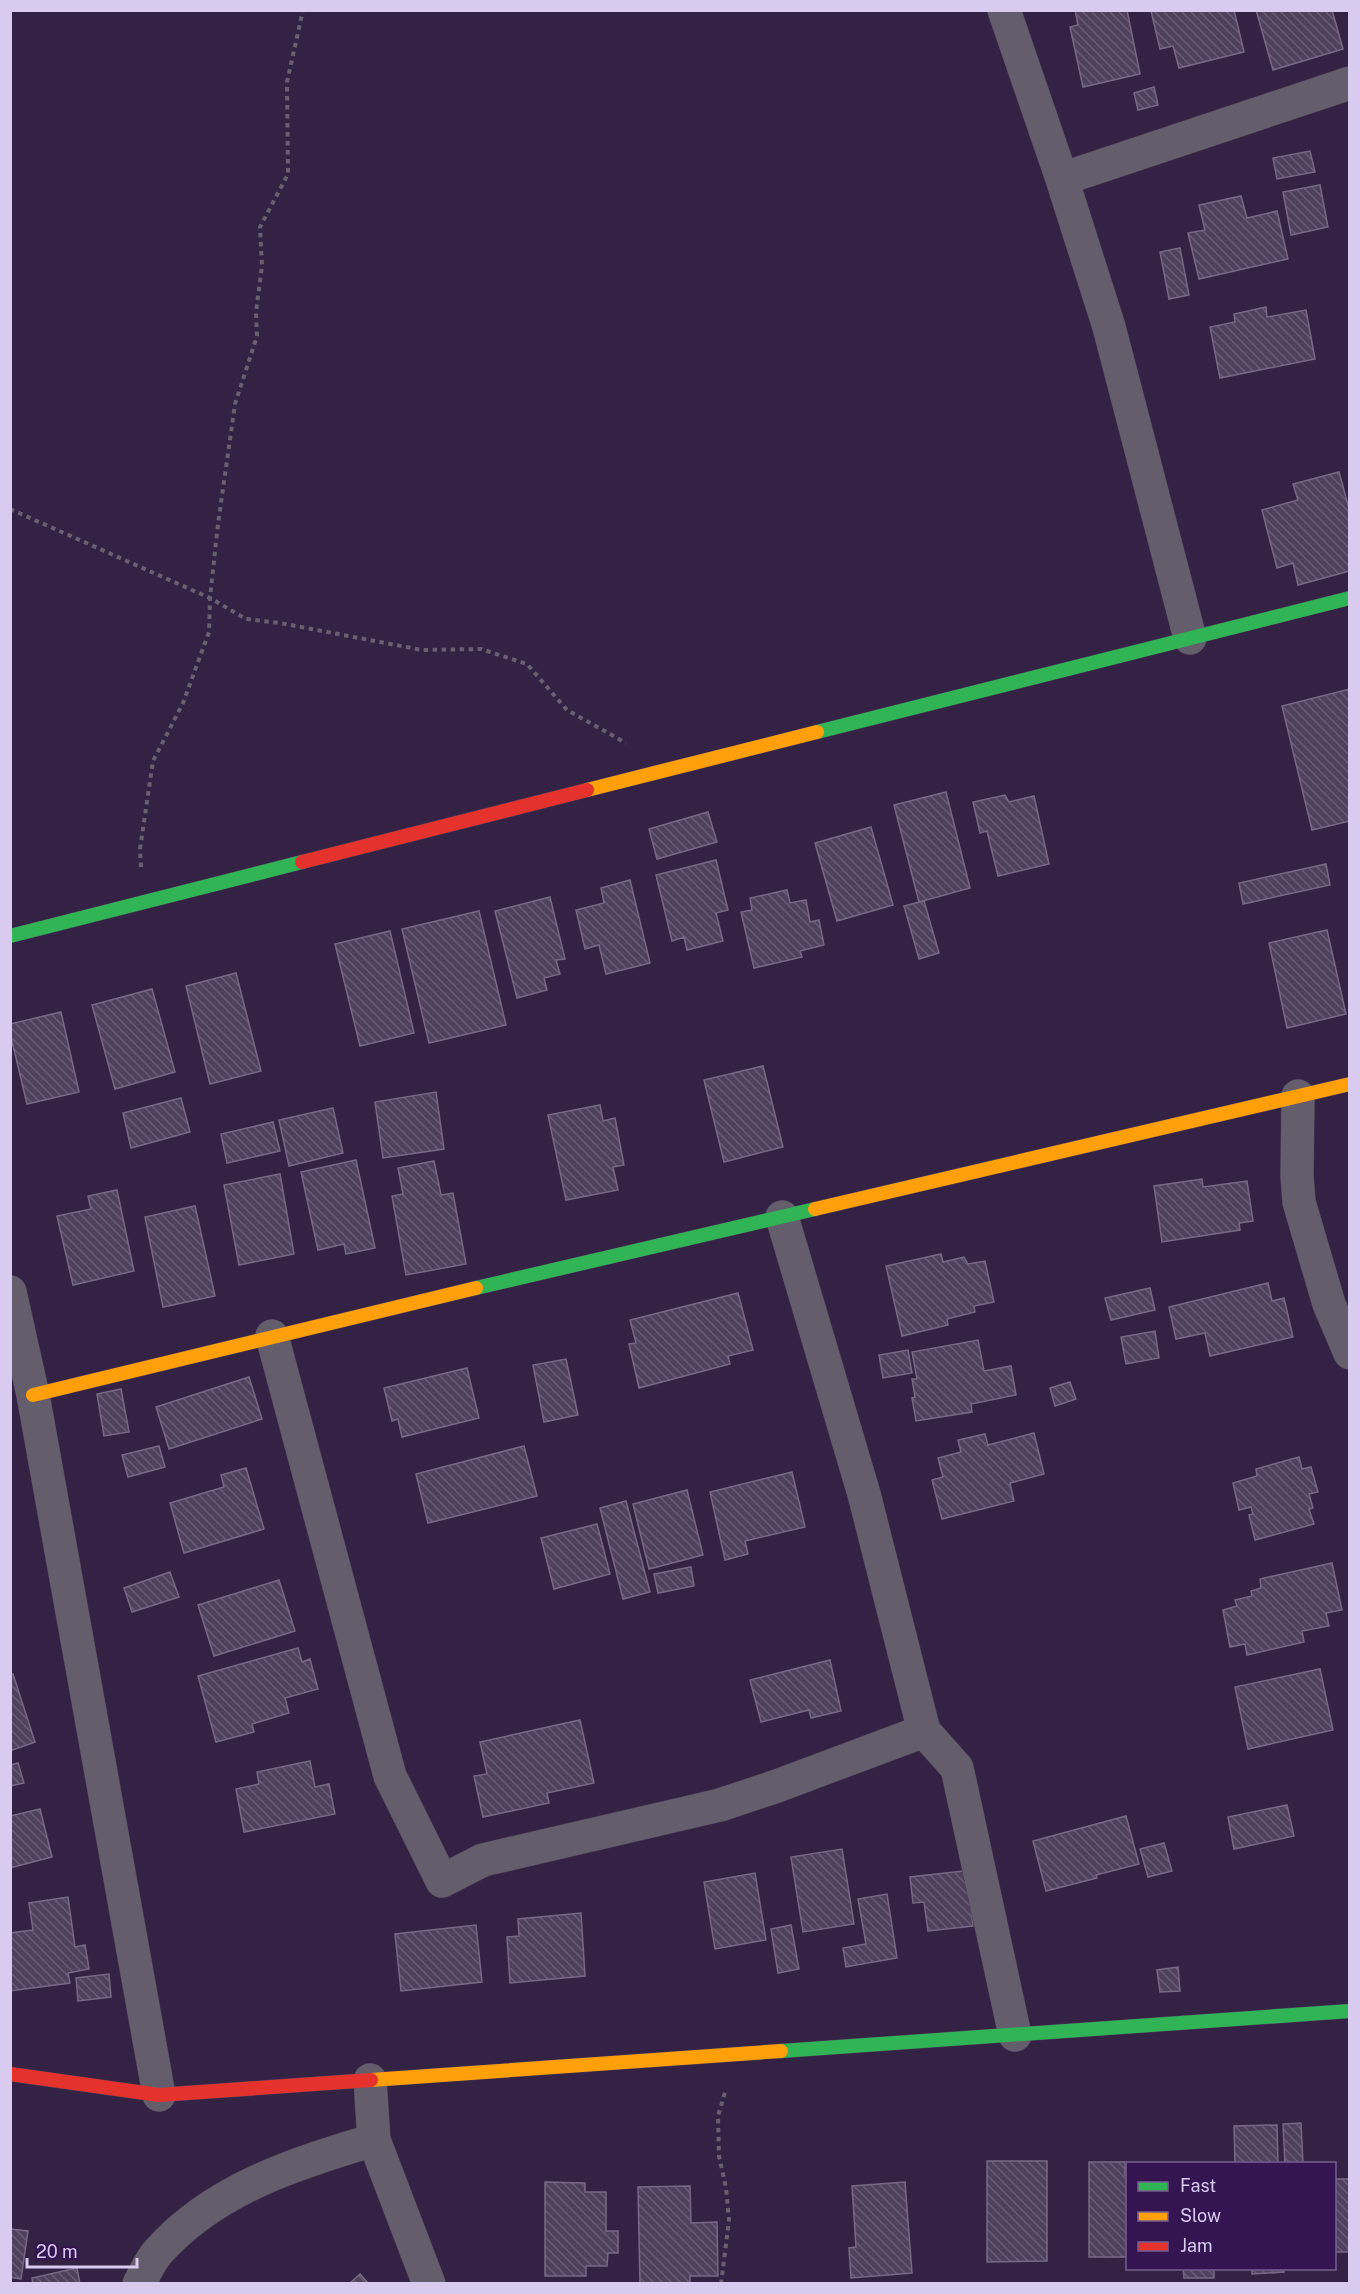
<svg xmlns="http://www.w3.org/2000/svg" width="1360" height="2294" viewBox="0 0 1360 2294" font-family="'Public Sans',sans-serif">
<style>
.building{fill:url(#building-back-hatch);stroke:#776986;stroke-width:1.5}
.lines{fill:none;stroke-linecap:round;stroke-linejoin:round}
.street-casing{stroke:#4a3c58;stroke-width:34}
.fast-casing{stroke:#4a3c58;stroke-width:15}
.slow-casing{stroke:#4a3c58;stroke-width:15}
.jam-casing{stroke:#4a3c58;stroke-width:15}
.path{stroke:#686070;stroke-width:4;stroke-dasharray:4.5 4.5;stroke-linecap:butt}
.street{stroke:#645e6c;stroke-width:33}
.fast{stroke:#30b455;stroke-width:14}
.slow{stroke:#ff9f0a;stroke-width:14}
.jam{stroke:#e5322d;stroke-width:14}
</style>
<defs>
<pattern id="building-back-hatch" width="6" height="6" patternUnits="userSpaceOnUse" patternTransform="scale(1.5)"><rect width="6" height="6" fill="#4f415d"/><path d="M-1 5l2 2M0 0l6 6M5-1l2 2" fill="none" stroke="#685b75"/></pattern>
</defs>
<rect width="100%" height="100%" fill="#332243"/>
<path class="building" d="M1075 10H1127L1140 74 1083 87 1070 27 1078 25Z
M1234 10 1244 52 1179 68 1173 46 1160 49 1151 11Z
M1256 10H1332L1343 49 1273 70Z
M1154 87 1158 105 1138 110 1134 93Z
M1310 151 1315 172 1277 179 1273 158Z
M1320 185 1328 227 1291 235 1283 192Z
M1241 196 1247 218 1277 211 1288 259 1199 279 1188 233 1205 230 1199 205Z
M1180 248 1189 295 1169 299 1160 252Z
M1266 307 1267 317 1306 310 1315 359 1220 378 1210 327 1235 322 1234 314Z
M1339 472 1350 512V571L1298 585 1293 563 1277 568 1262 510 1298 500 1293 484Z
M1350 689V821L1312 830 1282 706Z
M946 792 970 888 919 902 894 805Z
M1005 795 1009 802 1034 796 1049 864 998 876 987 831 980 833 973 802Z
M708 812 717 842 657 859 649 829Z
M871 827 893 905 837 921 815 843Z
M716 860 728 910 716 913 723 941 687 950 684 937 672 941 656 875Z
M1326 864 1330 885 1243 904 1239 883Z
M630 880 650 963 606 974 599 945 585 949 576 910 604 903 601 888Z
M787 890 790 903 806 900 810 922 819 920 824 945 800 951 802 957 754 968 741 912 752 910 750 898Z
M550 897 565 959 556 960 560 974 544 978 547 990 517 998 495 911Z
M924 901 939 953 919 959 904 906Z
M479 911 506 1025 429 1043 402 929Z
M1327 930 1346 1014 1287 1028 1269 943Z
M390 931 414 1033 360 1046 335 944Z
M236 973 261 1071 210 1084 186 986Z
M152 989 175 1072 115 1089 92 1005Z
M61 1012 79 1092 27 1104 10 1033V1024Z
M763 1066 783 1147 724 1162 704 1080Z
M436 1092 444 1149 383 1158 375 1102Z
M181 1098 190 1132 131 1148 123 1113Z
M600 1105 603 1121 615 1118 624 1165 613 1167 618 1190 566 1200 548 1115Z
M333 1108 343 1153 289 1166 279 1120Z
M273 1122 280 1151 227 1163 221 1134Z
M356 1160 375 1248 346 1254 344 1244 318 1250 301 1172Z
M434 1161 441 1195 453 1193 466 1264 406 1275 392 1196 403 1194 398 1168Z
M280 1174 294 1254 239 1265 224 1185Z
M1202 1179 1203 1187 1247 1181 1253 1221 1239 1223 1240 1230 1162 1242 1154 1186Z
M117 1190 134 1271 73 1285 57 1216 91 1209 88 1196Z
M195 1206 215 1296 163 1307 145 1217Z
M941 1254 943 1262 964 1257 968 1264 985 1261 994 1302 974 1306 975 1312 947 1319 948 1325 902 1336 886 1266Z
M1268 1283 1272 1301 1284 1298 1293 1337 1210 1356 1205 1333 1176 1339 1169 1307Z
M1150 1288 1155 1310 1111 1320 1105 1298Z
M738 1293 753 1350 728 1356 730 1364 639 1388 629 1344 636 1343 630 1320Z
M1155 1331 1159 1358 1126 1364 1121 1337Z
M978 1340 984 1371 1011 1366 1016 1395 971 1404 972 1412 916 1421 912 1398 915 1397 912 1379H917L912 1352Z
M908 1350 912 1373 883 1378 879 1355Z
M566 1359 578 1415 544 1422 533 1365Z
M467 1368 479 1418 402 1437 398 1419 392 1421 384 1388Z
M249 1377 262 1419 169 1449 156 1407Z
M1070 1382 1076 1399 1055 1406 1050 1388Z
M121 1389 129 1432 104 1436 97 1394Z
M1034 1433 1044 1474 1010 1483 1014 1501 942 1519 932 1480 943 1477 938 1458 961 1452 958 1440 985 1434 988 1445Z
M159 1446 165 1467 128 1477 122 1455Z
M524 1446 537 1496 428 1523 416 1474Z
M1299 1457 1302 1469 1311 1467 1318 1492 1309 1494 1313 1508 1309 1509 1314 1524 1255 1540 1249 1515 1253 1514 1251 1507 1239 1510 1233 1483 1257 1476 1256 1469Z
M246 1468 264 1529 184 1553 170 1503 224 1487 221 1475Z
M792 1472 805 1527 745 1541 748 1554 725 1560 710 1492Z
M687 1490 703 1555 649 1569 633 1504Z
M626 1501 650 1592 623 1599 600 1508Z
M597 1524 610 1574 554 1589 541 1538Z
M1332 1563 1342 1610 1326 1613 1329 1626 1302 1631 1304 1642 1247 1655 1245 1644 1230 1647 1223 1610 1237 1606 1235 1600 1252 1596 1251 1591 1261 1588 1260 1579Z
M691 1567 694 1586 658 1593 654 1574Z
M170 1572 179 1597 132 1612 124 1588Z
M279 1580 295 1631 214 1656 198 1605Z
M298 1648 302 1662 310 1659 318 1689 285 1698 289 1713 252 1724 254 1732 216 1742 198 1676Z
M830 1660 841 1711 811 1718 809 1710 761 1722 750 1680Z
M1320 1669 1333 1730 1248 1749 1235 1687Z
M13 1674 35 1742 10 1751V1675Z
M580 1720 594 1783 547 1793 549 1803 483 1817 474 1776 487 1774 480 1742Z
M310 1761 315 1787 329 1784 335 1814 244 1832 236 1789 259 1784 257 1772Z
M18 1763 24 1783 10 1786V1765Z
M1287 1805 1294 1836 1234 1849 1228 1817Z
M40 1809 52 1857 10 1868V1816Z
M1126 1816 1139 1864 1096 1875 1097 1878 1046 1891 1033 1841Z
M1164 1843 1172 1871 1148 1877 1140 1849Z
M842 1849 854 1924 803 1932 791 1857Z
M972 1870 970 1897 973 1926 928 1931 924 1902 913 1903 910 1877Z
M755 1873 766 1940 715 1949 704 1882Z
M887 1894 897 1958 846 1967 843 1948 866 1944 858 1899Z
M68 1897 75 1947 85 1945 89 1969 68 1973 70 1983 10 1991V1933L33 1930 29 1903Z
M581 1913 585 1976 510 1983 507 1937 519 1936 518 1919Z
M476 1925 482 1982 401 1991 395 1934Z
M791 1925 799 1969 778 1973 771 1929Z
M1178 1967 1180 1991 1160 1992 1157 1970Z
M109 1974 111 1997 78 2001 76 1978Z
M1301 2123 1303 2164H1285L1283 2124Z
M1277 2125 1278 2163H1235L1234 2126Z
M987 2161H1047V2261L987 2262Z
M1089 2162H1125V2175H1128V2257H1089Z
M1334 2179H1350V2252H1334Z
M545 2182 585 2183V2192H606V2231H618V2253H608L607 2266H586V2276H545Z
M905 2182 912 2273 851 2278 849 2248 856 2247 852 2186Z
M690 2186 691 2223 717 2222 718 2276H690V2284H640L638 2187Z
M10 2229 28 2231 21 2279 10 2277Z
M77 2268 80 2284H33L32 2278Z
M1183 2268H1214V2278H1184Z
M1252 2268H1284V2272L1252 2274Z
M360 2274 369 2284H349Z"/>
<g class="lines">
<defs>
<path id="street" d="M1004 10 1062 179 1109 327 1190 638
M1062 179 1350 83
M1298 1096 1297 1176 1299 1202 1329 1304 1350 1353
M782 1217 864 1494 924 1731 957 1768 1015 2035
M10 1292 33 1395 159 2095
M272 1336 390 1776 442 1881 483 1860 720 1805 777 1786 924 1731
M370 2080 374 2140 429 2284
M139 2284C145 2273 150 2261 158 2252 214 2189 296 2163 374 2140"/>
<path id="fast" d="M817 732 1350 598
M10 936 302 862
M476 1288 815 1209
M781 2051 1350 2011"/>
<path id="slow" d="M587 790 817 732
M815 1209 1350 1084
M33 1395 476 1288
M371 2080 781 2051"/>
<path id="jam" d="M302 862 587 790
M10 2074 159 2095 371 2080"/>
</defs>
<use href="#street" class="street-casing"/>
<use href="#fast" class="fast-casing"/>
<use href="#slow" class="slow-casing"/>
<use href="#jam" class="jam-casing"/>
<path class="path" d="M10 509 210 598 246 619 280 623 422 650 481 649 527 664 567 710 626 743
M141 867 140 849 153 761 183 703 209 632 210 598 218 524 235 404 257 336 256 312 262 266 260 227 288 174 287 82 303 10
M721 2284 729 2220 726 2188 719 2156 718 2116 726 2089"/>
<use href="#street" class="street"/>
<use href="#fast" class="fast"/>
<use href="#slow" class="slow"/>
<use href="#jam" class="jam"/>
</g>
<rect width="1360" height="2294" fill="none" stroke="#d9caef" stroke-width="24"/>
<rect x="1126" y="2162" width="210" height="108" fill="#341451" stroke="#765d90" stroke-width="1.5"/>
<rect x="1138" y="2182" width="30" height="9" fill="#30b455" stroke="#765d90" stroke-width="1.5"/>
<text x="1180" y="2192" font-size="18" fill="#d9caef">Fast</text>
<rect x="1138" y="2212" width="30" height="9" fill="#ff9f0a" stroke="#765d90" stroke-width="1.5"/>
<text x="1180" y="2222" font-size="18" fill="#d9caef">Slow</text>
<rect x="1138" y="2242" width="30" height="9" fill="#e5322d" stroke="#765d90" stroke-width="1.5"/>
<text x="1180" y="2252" font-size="18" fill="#d9caef">Jam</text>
<path d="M27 2258v9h110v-9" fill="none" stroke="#d9caef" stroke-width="3"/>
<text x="36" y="2258" font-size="18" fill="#d9caef" stroke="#341451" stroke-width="4.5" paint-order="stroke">20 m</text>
</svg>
